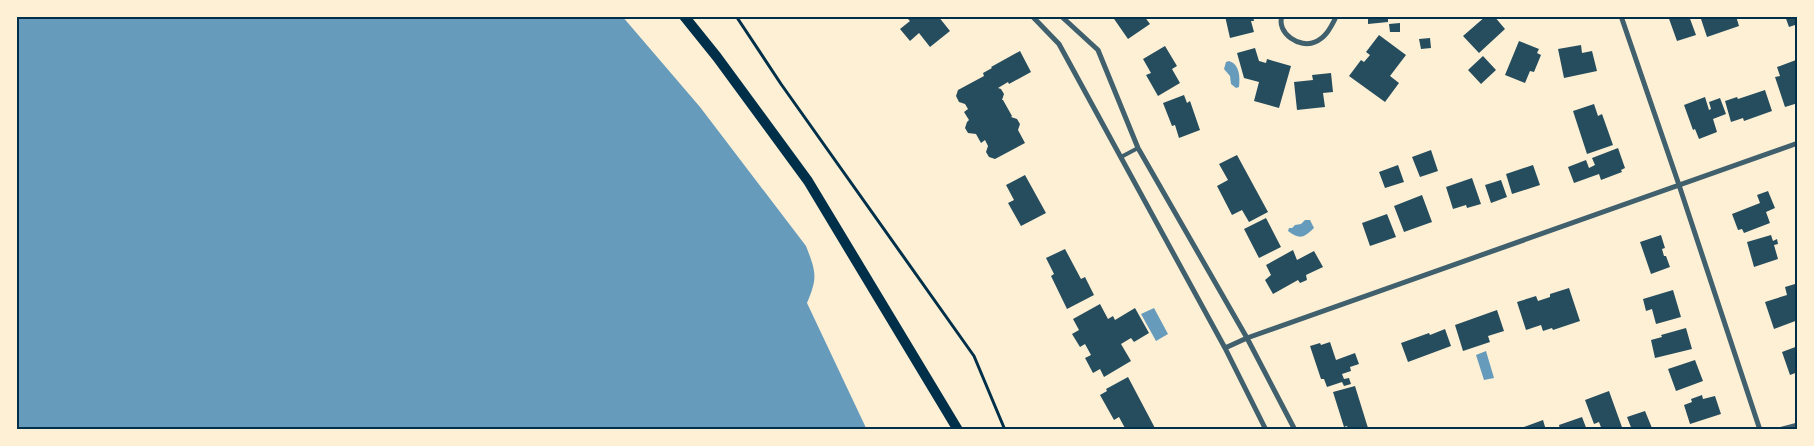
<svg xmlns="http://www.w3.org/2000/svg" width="1814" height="446" viewBox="0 0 1814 446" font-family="'Archivo Narrow',sans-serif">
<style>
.water{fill:#669bbc}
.building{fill:#264d5e}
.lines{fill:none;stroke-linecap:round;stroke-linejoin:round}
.path{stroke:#003049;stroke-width:3}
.service{stroke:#3f606c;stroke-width:4}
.minor{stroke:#3f606c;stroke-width:5}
.secondary{stroke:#003049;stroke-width:10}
.neatline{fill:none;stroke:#003049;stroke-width:2}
</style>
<rect width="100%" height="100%" fill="#fdf0d5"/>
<path class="water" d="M16 16H622L700 107 806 246C816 272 818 277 807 303L867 430H16Z
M1229 61C1240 64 1240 78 1239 87L1236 88 1231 84 1230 76 1224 69 1226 62Z
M1305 220H1310L1314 228C1303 239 1299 239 1288 231L1289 228H1292L1295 225 1301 224Z
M1154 308 1168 334 1156 341 1141 314Z
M1486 351 1494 378 1484 380 1476 355Z"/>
<path class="building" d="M905 16H938L950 31 930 47 919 33 910 41 900 29 910 21Z
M1112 16H1144L1150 24 1128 39Z
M1225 16H1253L1254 21H1251L1254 32 1230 38Z
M1368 16H1388V22L1368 24Z
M1486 16H1494L1505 29 1479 53 1463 36Z
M1668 16H1689L1696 35 1677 41Z
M1700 16H1736L1739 26 1707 37Z
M1785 16H1798V24L1789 27Z
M1400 23V32H1390L1389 24Z
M1379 35 1406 55 1390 76 1399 83 1385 102 1349 76 1361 60 1364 62 1370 55 1366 52Z
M1430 38 1431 48 1421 49 1419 39Z
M1519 41 1539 49 1537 53 1541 55 1534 72 1530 71 1525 83 1505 75Z
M1581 45 1582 53 1592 51 1597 71 1564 78 1558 49Z
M1165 46 1177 66 1172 69 1180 83 1158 96 1146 75 1151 73 1143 59Z
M1255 48 1259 61 1266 63 1267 59 1291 66 1279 108 1254 101 1259 82 1244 78 1237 53Z
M1020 51 1031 72 1009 84 1008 82 998 88 1001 89 1004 94 1002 100H1003L1012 116 1011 117 1017 119 1020 124 1018 130 1025 143 995 159 989 157 986 152 988 146 985 140 981 143 976 134 968 133 965 128 967 122 969 120 964 112 968 109 965 104 959 102 956 96 958 90 984 76 983 73 992 68 991 67Z
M1483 56 1496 70 1481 84 1468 70Z
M1796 60 1798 65V103L1785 107 1775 77 1780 76 1777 67Z
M1331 73 1333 92 1323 93 1325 107 1297 110 1294 82 1313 80 1312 75Z
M1765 90 1772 111 1744 121 1743 118 1731 122 1725 101 1737 97 1738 99Z
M1184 95 1187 103 1190 101 1200 130 1179 138 1175 125 1172 126 1163 103Z
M1705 97 1709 110 1711 109 1709 102 1720 98 1726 114 1713 119 1717 132 1699 139 1695 129 1693 130 1684 105Z
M1594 104 1598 116 1602 114 1613 145 1587 154 1573 111Z
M1618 148 1625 168 1621 170 1622 172 1601 180 1599 174 1574 183 1568 167 1586 160 1589 168 1595 165 1592 158Z
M1431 150 1438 171 1420 177 1412 157Z
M1237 155 1268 212 1249 222 1242 210 1232 215 1217 186 1228 180 1219 164Z
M1398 165 1404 182 1385 188 1379 172Z
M1533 165 1540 185 1512 194 1506 174Z
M1025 175 1046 213 1021 226 1008 203 1014 200 1006 185Z
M1472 178 1481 204 1467 208 1466 205 1453 209 1446 187Z
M1501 180 1507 197 1491 203 1485 185Z
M1768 191 1775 208 1766 212 1770 223 1744 233 1742 229 1738 230 1732 214 1760 203 1757 195Z
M1422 195 1432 222 1404 232 1394 206Z
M1387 214 1396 237 1370 246 1362 223Z
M1266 218 1281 247 1259 258 1244 229Z
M1661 235 1665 248 1662 249 1664 256H1666L1670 267 1651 274 1640 242Z
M1771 235 1773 241 1777 239 1778 244 1774 245 1778 259 1754 267 1747 242Z
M1065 249 1081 279 1085 277 1094 295 1067 309 1051 276 1054 274 1046 258Z
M1293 250 1297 260 1314 251 1323 267 1306 275 1307 280 1300 283 1298 280 1273 294 1265 280 1271 275 1266 265Z
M1795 284 1798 293V302H1796L1798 308V320L1774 329 1765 302 1787 295 1785 287Z
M1569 288 1580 321 1553 330 1552 328 1543 331 1541 325 1526 330 1517 302 1536 296 1538 301 1550 297V294Z
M1673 290 1681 317 1656 324 1652 309 1646 311 1643 299Z
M1100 304 1108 319 1113 316 1115 320 1135 308 1149 333 1134 342 1131 338 1121 344 1131 361 1104 377 1100 369 1093 373 1085 358 1091 355 1085 344 1080 347 1072 334 1079 330 1073 319Z
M1497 310 1504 331 1488 336 1490 342 1463 351 1455 325Z
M1686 328 1692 349 1655 358 1651 340 1662 337 1661 335Z
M1445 329 1451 346 1408 362 1401 343 1429 333 1430 335Z
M1330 342 1336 360 1355 353 1359 364 1350 367 1351 371 1342 374 1344 379 1349 378 1351 384 1344 386 1342 382 1327 387 1324 379H1321L1310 346 1320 343 1321 345Z
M1798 346V372L1790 375 1782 352Z
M1695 360 1703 381 1676 391 1668 369Z
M1128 377 1156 430H1126L1119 417 1114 420 1100 395 1107 391 1106 389Z
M1355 386 1368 428 1363 430H1349L1347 426 1344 427 1333 392Z
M1609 391 1623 430H1602L1599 422 1594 424 1585 400Z
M1702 395 1703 399 1715 396 1721 414 1690 424 1684 405 1692 402 1691 399Z
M1645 411 1652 428 1632 430 1627 417Z
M1582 417 1587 430H1560L1559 425Z
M1543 420 1546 430H1522L1521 428Z"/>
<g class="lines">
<path class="path" d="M736 16 781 84 974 356 1005 430"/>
<path class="service" d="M1121 157 1138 148"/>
<path class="minor" d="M1032 16 1059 44 1225 348 1266 430
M1061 16 1098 50 1138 148 1247 338 1295 430
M1282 16C1276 33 1300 49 1315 42 1325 38 1330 29 1335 19V16
M1621 16 1679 185 1760 430
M1225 348 1247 338 1798 143
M1779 430 1798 425"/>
<path class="secondary" d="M684 16 717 57 808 181 958 430"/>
</g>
<rect width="1814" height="446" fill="none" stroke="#fdf0d5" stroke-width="35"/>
<rect x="18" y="18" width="1778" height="410" class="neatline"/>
</svg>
